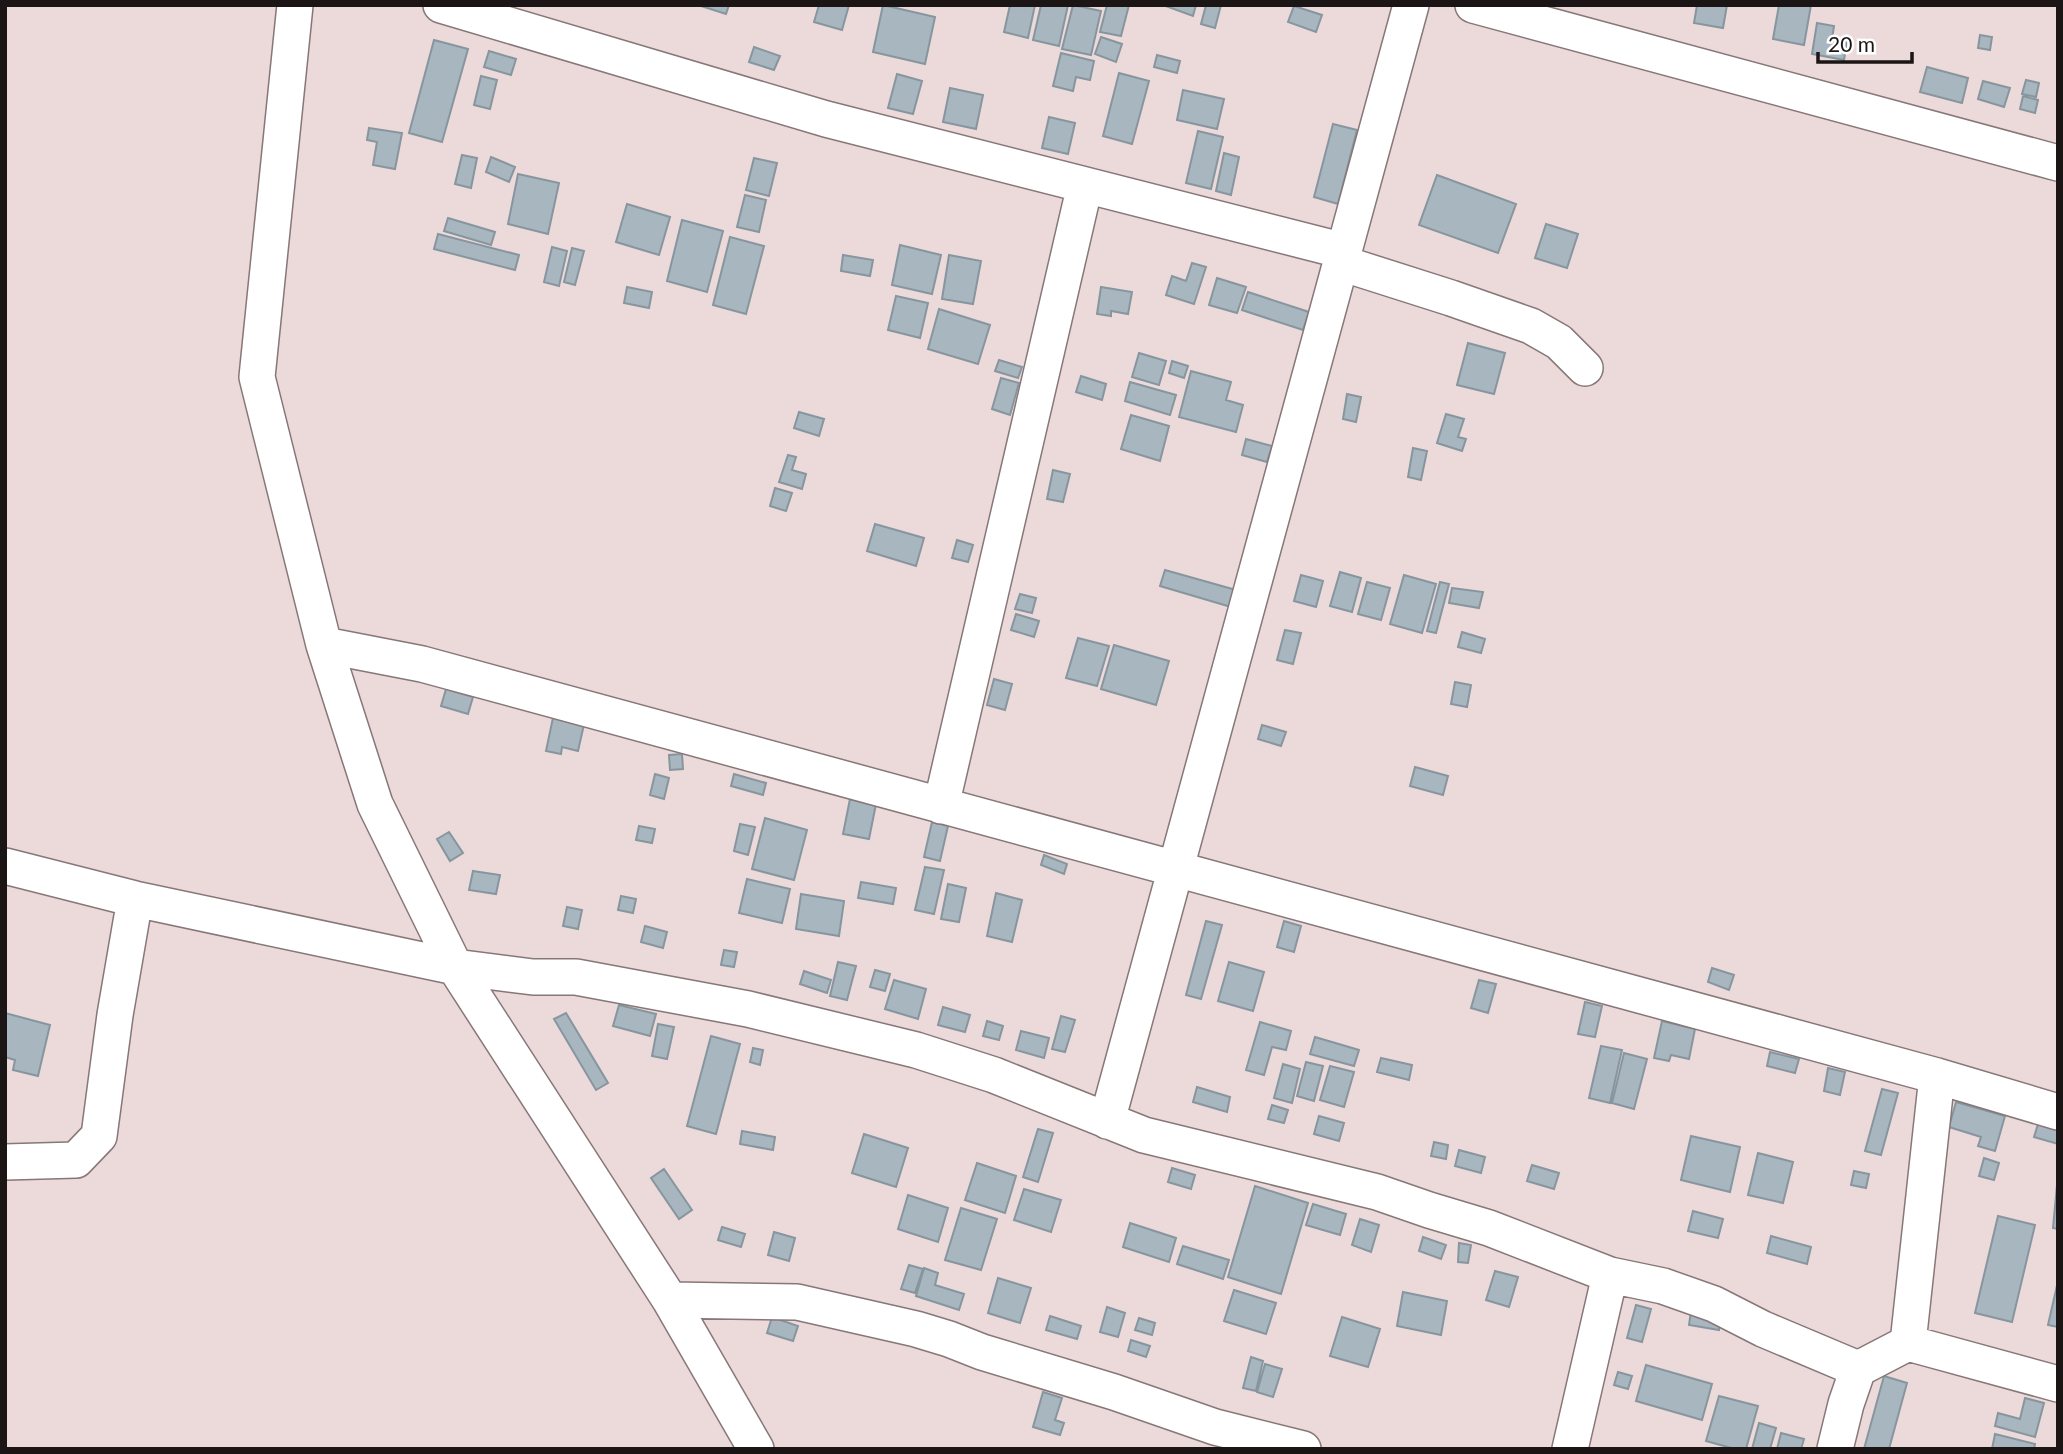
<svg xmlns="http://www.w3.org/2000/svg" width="2063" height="1454" viewBox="0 0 2063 1454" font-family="Lato,sans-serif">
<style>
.building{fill:#a7b6bf;stroke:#87969e;stroke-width:2}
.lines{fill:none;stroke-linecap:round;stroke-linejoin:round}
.street-casing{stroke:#877778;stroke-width:38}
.street{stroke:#fff;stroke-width:35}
</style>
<rect width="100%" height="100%" fill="#ecd9da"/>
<path class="building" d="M698 5H729L726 14Z
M819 5H849L842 30 814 22Z
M883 5 935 17 925 64 873 52Z
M1010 5H1035L1028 38 1004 32Z
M1041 5H1068L1059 46 1033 40Z
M1073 5 1101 11 1091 55 1062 49Z
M1107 5H1129L1121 36 1100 32Z
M1163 5H1196L1193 16Z
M1206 5H1221L1215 28 1201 24Z
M1697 5H1727L1723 28 1694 23Z
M1779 5H1811L1804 45 1773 39Z
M1294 6 1322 15 1316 32 1288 22Z
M1817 23 1834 26 1832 39 1847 41 1844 60 1812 54Z
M1980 35 1992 37 1990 50 1978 48Z
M1101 37 1122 44 1116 62 1095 54Z
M434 40 468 49 442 142 409 133Z
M754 47 780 56 774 70 749 62Z
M489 51 516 59 511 75 484 67Z
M1061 53 1094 61 1090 80 1076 77 1073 91 1053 86Z
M1157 55 1180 61 1177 73 1154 67Z
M1927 67 1968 78 1962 103 1920 92Z
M1119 73 1149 81 1132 144 1103 136Z
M897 74 922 81 913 114 888 108Z
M481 76 497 80 490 109 474 105Z
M2026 80 2039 83 2036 97 2022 94Z
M1983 81 2010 88 2004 107 1978 99Z
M950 88 983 95 976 129 943 122Z
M1183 90 1224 99 1217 129 1177 120Z
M2023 96 2038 100 2035 113 2020 109Z
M1049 117 1075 123 1068 154 1042 148Z
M1333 124 1357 130 1338 204 1314 197Z
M369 128 402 133 395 169 373 165 377 142 367 140Z
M1198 131 1223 137 1211 189 1186 183Z
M1224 153 1239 157 1231 195 1216 191Z
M462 155 477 158 471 188 455 184Z
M491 157 515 167 509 182 486 172Z
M754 158 777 163 769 196 746 190Z
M518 174 559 183 548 234 508 224Z
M1437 175 1516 204 1498 253 1419 225Z
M745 195 766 200 759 232 737 227Z
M627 204 670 217 659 255 616 242Z
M448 218 495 232 491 245 444 231Z
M682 220 723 231 707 292 667 281Z
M1546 224 1578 234 1567 268 1535 258Z
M438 234 519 255 515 270 434 249Z
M730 237 764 246 746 314 713 305Z
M900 245 941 255 932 294 892 285Z
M552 247 567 251 559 286 544 282Z
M572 248 584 251 575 285 564 282Z
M843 255 873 260 870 276 841 271Z
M949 255 981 261 973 304 942 299Z
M1192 263 1206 267 1194 304 1166 295 1172 276 1186 281Z
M1217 278 1246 287 1237 313 1209 305Z
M627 287 652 292 649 308 624 303Z
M1101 287 1132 292 1128 314 1111 311V316L1097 314Z
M1248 292 1309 312 1303 330 1242 310Z
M896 296 928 303 920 338 888 330Z
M939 309 990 325 978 364 928 349Z
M1468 343 1505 353 1494 394 1457 385Z
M1139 353 1166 361 1159 385 1132 377Z
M999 360 1022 367 1018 378 995 371Z
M1172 361 1188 366 1184 378 1169 373Z
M1191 371 1231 382 1226 400 1243 405 1236 432 1179 417Z
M1081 376 1106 384 1102 400 1076 392Z
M1001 378 1019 383 1010 415 992 409Z
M1130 382 1176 395 1170 415 1125 401Z
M1347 394 1361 397 1356 422 1343 419Z
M799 412 824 419 819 436 794 428Z
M1446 414 1464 419 1458 437 1466 439 1462 451 1437 443Z
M1131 415 1169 426 1160 461 1121 449Z
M1246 439 1272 446 1267 462 1242 455Z
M1413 448 1427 451 1421 480 1408 477Z
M788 455 796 457 792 470 806 474 802 489 779 482Z
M1053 470 1070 474 1063 502 1047 499Z
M775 488 792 493 786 511 770 506Z
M875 524 924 538 916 566 867 551Z
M957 540 973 545 968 562 952 558Z
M1165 570 1236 590 1231 607 1160 586Z
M1340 572 1361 578 1352 612 1330 606Z
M1301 575 1323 581 1316 607 1294 601Z
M1404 575 1436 584 1422 633 1390 624Z
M1367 582 1390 588 1381 620 1358 614Z
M1440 582 1449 584 1436 633 1427 631Z
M1452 588 1483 592 1479 608 1449 603Z
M1020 594 1036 598 1032 613 1015 609Z
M1016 614 1039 621 1034 637 1011 630Z
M1285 630 1301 633 1293 664 1277 660Z
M1462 632 1485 639 1481 653 1458 647Z
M1078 638 1109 646 1097 686 1066 678Z
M1114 645 1169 661 1156 705 1101 689Z
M994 679 1012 684 1005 710 987 705Z
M1455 682 1471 685 1467 707 1451 704Z
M446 689 473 697 468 714 441 706Z
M554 713 585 720 578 751 562 747 561 754 546 751Z
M1262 725 1286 732 1281 746 1258 739Z
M682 754 683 769 670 770 669 755Z
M1415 767 1448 776 1443 795 1410 786Z
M655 774 669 778 664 799 650 795Z
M734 774 766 783 763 795 731 786Z
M850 799 876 804 869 839 843 834Z
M765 818 807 830 794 880 752 869Z
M932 822 948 826 940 861 924 857Z
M740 824 755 827 748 855 734 851Z
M639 826 655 829 652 843 636 840Z
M449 832 463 853 450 861 437 839Z
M1044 855 1067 864 1064 874 1041 865Z
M925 867 944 870 934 914 915 910Z
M473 871 500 875 496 894 469 890Z
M747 879 790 889 782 923 739 913Z
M861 882 896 888 893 904 858 898Z
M948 884 966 888 959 922 941 919Z
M996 893 1022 900 1012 942 987 936Z
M801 894 844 901 839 936 796 929Z
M621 896 636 899 633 913 618 910Z
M567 907 582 910 578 929 563 926Z
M1206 921 1222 925 1201 999 1186 995Z
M1284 921 1301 926 1294 952 1277 947Z
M645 926 667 932 663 948 641 942Z
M724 950 737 952 734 967 721 965Z
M838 962 856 966 847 1000 830 996Z
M1229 962 1264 972 1253 1011 1218 1001Z
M1712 968 1734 975 1729 990 1708 982Z
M875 970 890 974 885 991 870 987Z
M804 971 831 980 827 993 800 984Z
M894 980 926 989 918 1019 885 1009Z
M1479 980 1496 984 1488 1013 1471 1008Z
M1585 1002 1602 1006 1595 1037 1578 1034Z
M619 1005 656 1014 650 1036 613 1026Z
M943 1007 970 1015 965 1032 938 1025Z
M5 1013 50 1025 38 1076 13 1070 15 1060 5 1057Z
M566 1013 608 1083 596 1090 554 1019Z
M1061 1016 1075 1020 1065 1052 1052 1049Z
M987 1021 1003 1026 999 1040 983 1036Z
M1662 1021 1695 1029 1689 1059 1671 1055 1669 1061 1654 1058Z
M1260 1022 1291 1031 1286 1050 1272 1047 1264 1075 1246 1070Z
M658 1024 674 1027 667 1059 652 1056Z
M1021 1031 1049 1038 1044 1058 1016 1050Z
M711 1036 740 1044 716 1134 687 1126Z
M1315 1037 1359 1050 1354 1066 1310 1054Z
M1601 1046 1622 1050 1610 1103 1589 1098Z
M753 1048 763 1050 760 1065 750 1062Z
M1770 1052 1799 1059 1795 1073 1767 1066Z
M1624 1053 1647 1059 1634 1109 1612 1103Z
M1381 1058 1412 1065 1409 1080 1377 1072Z
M1306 1062 1323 1066 1314 1101 1297 1096Z
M1283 1064 1300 1069 1292 1103 1274 1098Z
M1330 1066 1354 1072 1344 1107 1320 1100Z
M1828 1068 1845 1072 1840 1095 1824 1091Z
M1197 1087 1230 1097 1227 1112 1193 1102Z
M1882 1089 1898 1093 1881 1155 1865 1151Z
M1956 1102 2005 1116 1995 1151 1978 1146 1981 1137 1949 1127Z
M1272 1105 1288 1110 1284 1123 1268 1119Z
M1319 1116 1344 1123 1339 1141 1314 1134Z
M2038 1124 2058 1130V1144L2034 1137Z
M1038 1129 1053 1133 1038 1182 1023 1177Z
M742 1131 775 1137 773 1150 740 1144Z
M864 1134 908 1148 896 1187 852 1173Z
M1691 1136 1740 1147 1730 1192 1681 1180Z
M1434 1142 1448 1145 1446 1159 1431 1156Z
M1459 1150 1485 1157 1481 1173 1455 1166Z
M1758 1153 1793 1162 1783 1203 1748 1195Z
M1984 1158 1999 1163 1994 1180 1979 1176Z
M977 1163 1016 1176 1005 1213 965 1200Z
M1532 1165 1559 1173 1554 1189 1527 1181Z
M1172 1168 1195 1175 1191 1189 1168 1182Z
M664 1169 692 1210 679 1219 651 1178Z
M1854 1171 1869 1174 1866 1188 1851 1185Z
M2058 1174V1229L2053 1228Z
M1255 1186 1308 1203 1281 1294 1228 1277Z
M1024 1189 1061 1200 1051 1232 1014 1220Z
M908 1195 948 1208 938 1242 898 1229Z
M1313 1204 1346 1214 1340 1235 1306 1225Z
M961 1208 997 1219 981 1270 945 1260Z
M1693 1211 1723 1219 1718 1238 1688 1231Z
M1998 1216 2035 1225 2012 1322 1975 1313Z
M1360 1219 1379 1225 1371 1252 1352 1245Z
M1130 1223 1176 1238 1169 1262 1123 1247Z
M722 1227 745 1234 741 1247 718 1240Z
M774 1232 795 1238 789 1261 768 1255Z
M1771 1236 1811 1247 1807 1264 1767 1253Z
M1423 1237 1446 1245 1441 1259 1419 1251Z
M1459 1243 1471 1245 1468 1263 1458 1262Z
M1183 1246 1229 1260 1223 1279 1177 1264Z
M909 1265 923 1269 915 1293 901 1289Z
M924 1268 938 1273 935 1285 964 1294 959 1310 916 1296Z
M1495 1271 1518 1277 1509 1307 1486 1300Z
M998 1278 1031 1288 1020 1323 988 1313Z
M2058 1281V1327L2048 1325Z
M1234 1290 1276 1303 1266 1334 1224 1321Z
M1403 1292 1447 1301 1441 1335 1397 1326Z
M1636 1305 1651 1309 1642 1342 1627 1338Z
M1107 1307 1125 1313 1118 1337 1100 1332Z
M1691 1311 1721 1316 1719 1330 1689 1325Z
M1050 1316 1081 1326 1077 1339 1046 1330Z
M772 1317 798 1326 793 1341 767 1333Z
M1342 1317 1380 1329 1368 1367 1330 1356Z
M1139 1318 1155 1323 1152 1335 1135 1330Z
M1131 1340 1150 1346 1146 1357 1128 1351Z
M1251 1357 1263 1361 1256 1391 1243 1388Z
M1265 1364 1282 1369 1273 1397 1257 1392Z
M1646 1365 1712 1384 1702 1420 1636 1401Z
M1618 1372 1632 1376 1628 1389 1614 1385Z
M1884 1376 1907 1383 1889 1449H1864Z
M1043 1392 1062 1398 1055 1420 1064 1423 1060 1435 1033 1427Z
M1719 1396 1758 1406 1746 1449H1735L1706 1441Z
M2025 1398 2044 1403 2035 1437 1995 1426 1998 1413 2020 1419Z
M1759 1423 1776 1428 1770 1449H1752Z
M1781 1433 1804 1439 1801 1449H1777Z
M1995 1434 2035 1444 2034 1449H1992Z"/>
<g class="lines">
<defs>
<path id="street" d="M295 5 257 377 324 645 375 804 455 967 670 1300 756 1449
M441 5 826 119 1344 251
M1473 5 2058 163
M1341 263 1451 298 1531 326 1559 342 1585 368
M324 645 422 664 1937 1076 2058 1112
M941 806 1085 185
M5 866 135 899 455 967 533 977H576L748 1009 916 1050 994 1075 1144 1135 1377 1192 1429 1210 1489 1228 1610 1275 1663 1286 1714 1304 1763 1329 1858 1369
M1107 1121 1411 5
M5 1162 76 1160 99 1136 115 1015 135 899
M670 1300 797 1302 916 1329 949 1339 982 1352 1114 1392 1215 1427 1303 1449
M1908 1343 2058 1384
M1570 1449 1610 1275
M1835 1449 1846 1404 1858 1369 1908 1343 1937 1076"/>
</defs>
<use href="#street" class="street-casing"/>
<use href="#street" class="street"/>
</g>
<rect width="2063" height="1454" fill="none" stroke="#1b1515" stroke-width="14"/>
<path d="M1818 52v10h94v-10" fill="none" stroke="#1b1515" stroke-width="3.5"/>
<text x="1828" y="52" font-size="21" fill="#1b1515" stroke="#ffffff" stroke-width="5" paint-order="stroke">20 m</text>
</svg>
